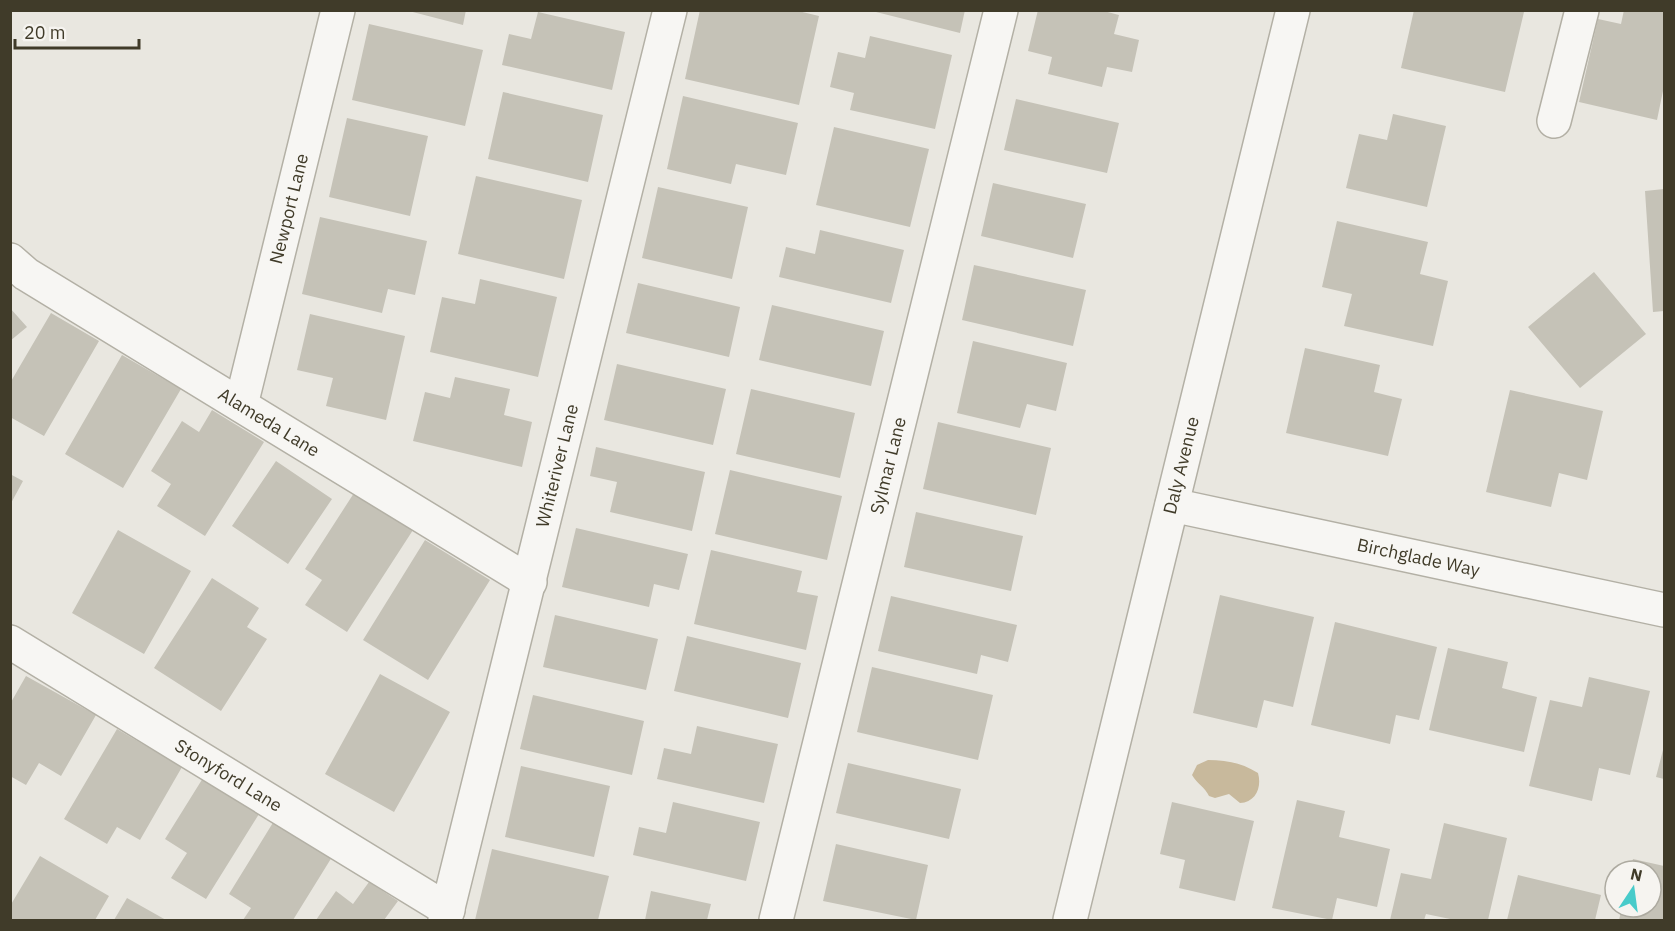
<svg xmlns="http://www.w3.org/2000/svg" width="1675" height="931" viewBox="0 0 1675 931" font-family="'IBM Plex Sans',sans-serif">
<style>
.water{fill:#c8b99c}
.building{fill:#c5c2b7}
.lines{fill:none;stroke-linecap:round;stroke-linejoin:round}
.minor-casing{stroke:#b3b0a5;stroke-width:36}
.minor{stroke:#f7f6f3;stroke-width:33}
.labels{text-anchor:middle;stroke-width:4.5;stroke-linejoin:round;paint-order:stroke}
.street-label{font-size:18px;fill:#403b29;stroke:#f6f4f0}
</style>
<rect width="100%" height="100%" fill="#e9e7e0"/>
<path class="water" d="M1208 760C1227 760 1242 763 1258 773 1262 787 1256 802 1240 803L1229 794 1215 798 1209 796C1205 787 1197 784 1192 775L1197 765Z"/>
<path class="building" d="M405 10H466L463 25Z
M700 10H794L819 16 799 105 685 79Z
M868 10H965L960 33Z
M1038 10H1100L1119 15 1114 34 1139 40 1132 72 1107 67 1102 87 1048 74 1052 57 1028 51Z
M1414 10 1524 12 1505 92 1401 68Z
M1624 10H1664V86L1657 120 1579 102 1598 19 1621 24Z
M538 12 625 32 612 90 502 65 509 34 531 39Z
M369 24 483 50 465 126 352 100Z
M870 36 952 55 935 129 850 110 854 93 830 87 838 52 865 58Z
M503 92 603 115 588 182 488 159Z
M683 96 798 123 786 175 736 164 731 184 667 169Z
M1016 99 1119 123 1107 173 1004 150Z
M1393 114 1446 126 1427 207 1346 188 1359 134 1387 140Z
M347 118 428 136 410 216 329 197Z
M834 127 929 149 910 227 816 205Z
M476 176 582 200 564 279 458 254Z
M993 183 1086 204 1073 258 981 236Z
M658 187 748 207 732 279 642 258Z
M1664 189V311L1653 312 1645 191Z
M320 217 427 241 415 295 388 289 382 313 302 294Z
M1337 221 1428 242 1420 274 1448 281 1433 346 1344 326 1352 294 1322 287Z
M820 230 904 250 891 303 779 277 786 247 815 254Z
M974 265 1086 290 1073 346 962 320Z
M1594 272 1646 334 1580 388 1528 327Z
M480 279 557 297 538 377 430 352 442 297 475 304Z
M638 283 740 307 729 357 626 333Z
M772 305 884 331 871 386 759 360Z
M10 308 27 327 10 341Z
M51 313 99 341 44 436 10 417V383Z
M310 314 405 336 386 420 326 406 333 378 297 370Z
M973 341 1067 363 1056 411 1027 404 1020 428 957 413Z
M1305 348 1380 365 1374 392 1402 399 1388 456 1286 433Z
M122 355 181 389 123 488 65 454Z
M617 364 726 389 713 445 604 420Z
M455 377 510 389 504 415 532 422 522 467 413 441 425 392 450 398Z
M751 389 855 413 840 478 736 454Z
M1510 390 1603 411 1587 480 1559 473 1551 507 1486 492Z
M212 410 264 442 205 536 157 506 171 484 151 471 182 421 199 432Z
M938 422 1051 448 1036 515 923 489Z
M596 447 705 472 692 531 610 512 617 482 590 476Z
M276 461 332 499 288 564 232 526Z
M730 470 842 496 827 560 715 534Z
M10 474 23 481 10 505Z
M354 493 413 530 347 632 305 605 322 580 305 569Z
M916 512 1023 536 1011 591 904 567Z
M576 528 688 554 679 590 654 584 649 607 562 587Z
M118 530 191 571 144 654 72 613Z
M425 540 490 580 428 680 363 640Z
M711 550 802 571 797 592 818 596 806 650 694 624Z
M212 578 259 608 247 627 267 639 221 711 154 668Z
M1220 595 1314 617 1293 707 1264 700 1257 728 1193 713Z
M891 596 1017 625 1008 662 981 655 977 674 878 651Z
M555 615 658 639 646 690 543 667Z
M1335 622 1437 647 1419 720 1396 715 1390 744 1311 725Z
M687 636 801 663 788 718 674 691Z
M1448 648 1508 662 1502 688 1537 697 1524 752 1429 730Z
M872 667 993 695 978 760 857 732Z
M380 674 450 712 394 812 325 774Z
M26 676 96 715 61 776 39 763 26 785 10 776V704Z
M1589 677 1650 691 1630 775 1599 768 1592 801 1529 786 1550 700 1582 707Z
M533 695 644 721 632 775 520 749Z
M697 726 778 744 764 803 657 779 664 748 691 754Z
M117 729 182 767 140 840 117 827 107 844 64 819Z
M1664 746V779L1656 777Z
M848 763 961 789 949 839 836 813Z
M521 766 610 786 594 857 505 837Z
M203 778 259 814 206 899 171 878 187 853 165 839Z
M1297 800 1345 811 1339 837 1390 849 1377 907 1337 898 1332 920 1272 908Z
M673 802 760 822 746 881 633 855 639 827 666 833Z
M1172 802 1254 821 1235 901 1179 888 1185 860 1160 854Z
M274 821 332 857 293 920H243L251 908 229 894Z
M1444 823 1507 838 1488 920H1455L1426 914 1424 920H1390L1401 873 1431 879Z
M836 844 928 865 916 920 823 901Z
M492 849 609 876 598 920H475Z
M40 856 109 896 95 920H10V906Z
M1633 859 1664 866V920H1619L1622 907H1651V871H1630Z
M1518 875 1601 895 1595 920H1507Z
M369 882 398 901 384 920H316L336 891 353 904Z
M651 891 711 904 707 920H645Z
M127 898 166 920H114Z"/>
<g class="lines">
<defs>
<g id="minor">
<path d="M1554 121 1582 10"/>
<path id="s1" d="M10 260 26 274 530 582"/>
<path id="s2" d="M241 405 338 10"/>
<path id="s3" d="M1172 505 1664 610"/>
<path id="s4" d="M10 642 448 910"/>
<path id="s5" d="M445 920 670 10"/>
<path id="s6" d="M776 920 1001 10"/>
<path id="s7" d="M1070 920 1293 10"/>
</g>
</defs>
<use href="#minor" class="minor-casing"/>
<use href="#minor" class="minor"/>
</g>
<g class="labels">
<g class="street-label">
<text dy="6" stroke="none"><textPath href="#s2" startOffset="202">Newport Lane</textPath></text>
<text dy="6" stroke="none"><textPath href="#s1" startOffset="306">Alameda Lane</textPath></text>
<text dy="6" stroke="none"><textPath href="#s7" startOffset="468">Daly Avenue</textPath></text>
<text dy="6" stroke="none"><textPath href="#s5" startOffset="468">Whiteriver Lane</textPath></text>
<text dy="6" stroke="none"><textPath href="#s6" startOffset="468">Sylmar Lane</textPath></text>
<text dy="6" stroke="none"><textPath href="#s3" startOffset="252">Birchglade Way</textPath></text>
<text dy="6" stroke="none"><textPath href="#s4" startOffset="256">Stonyford Lane</textPath></text>
</g>
</g>
<rect width="1675" height="931" fill="none" stroke="#403b29" stroke-width="24"/>
<g transform="translate(1633 889) rotate(13)"><circle r="28" fill="#f6f4f0" stroke="#adaaa0" stroke-width="1.5"/>
<path d="M0-4.5L10 22L0 15L-10 22Z" fill="#48cbca"/>
<text y="-9" font-size="16" font-weight="bold" text-anchor="middle" fill="#403b29">N</text>
</g>
<path d="M15 39v9h124v-9" fill="none" stroke="#403b29" stroke-width="3"/>
<text x="24" y="39" font-size="18" fill="#403b29" stroke="#f6f4f0" stroke-width="4.5" paint-order="stroke">20 m</text>
</svg>
